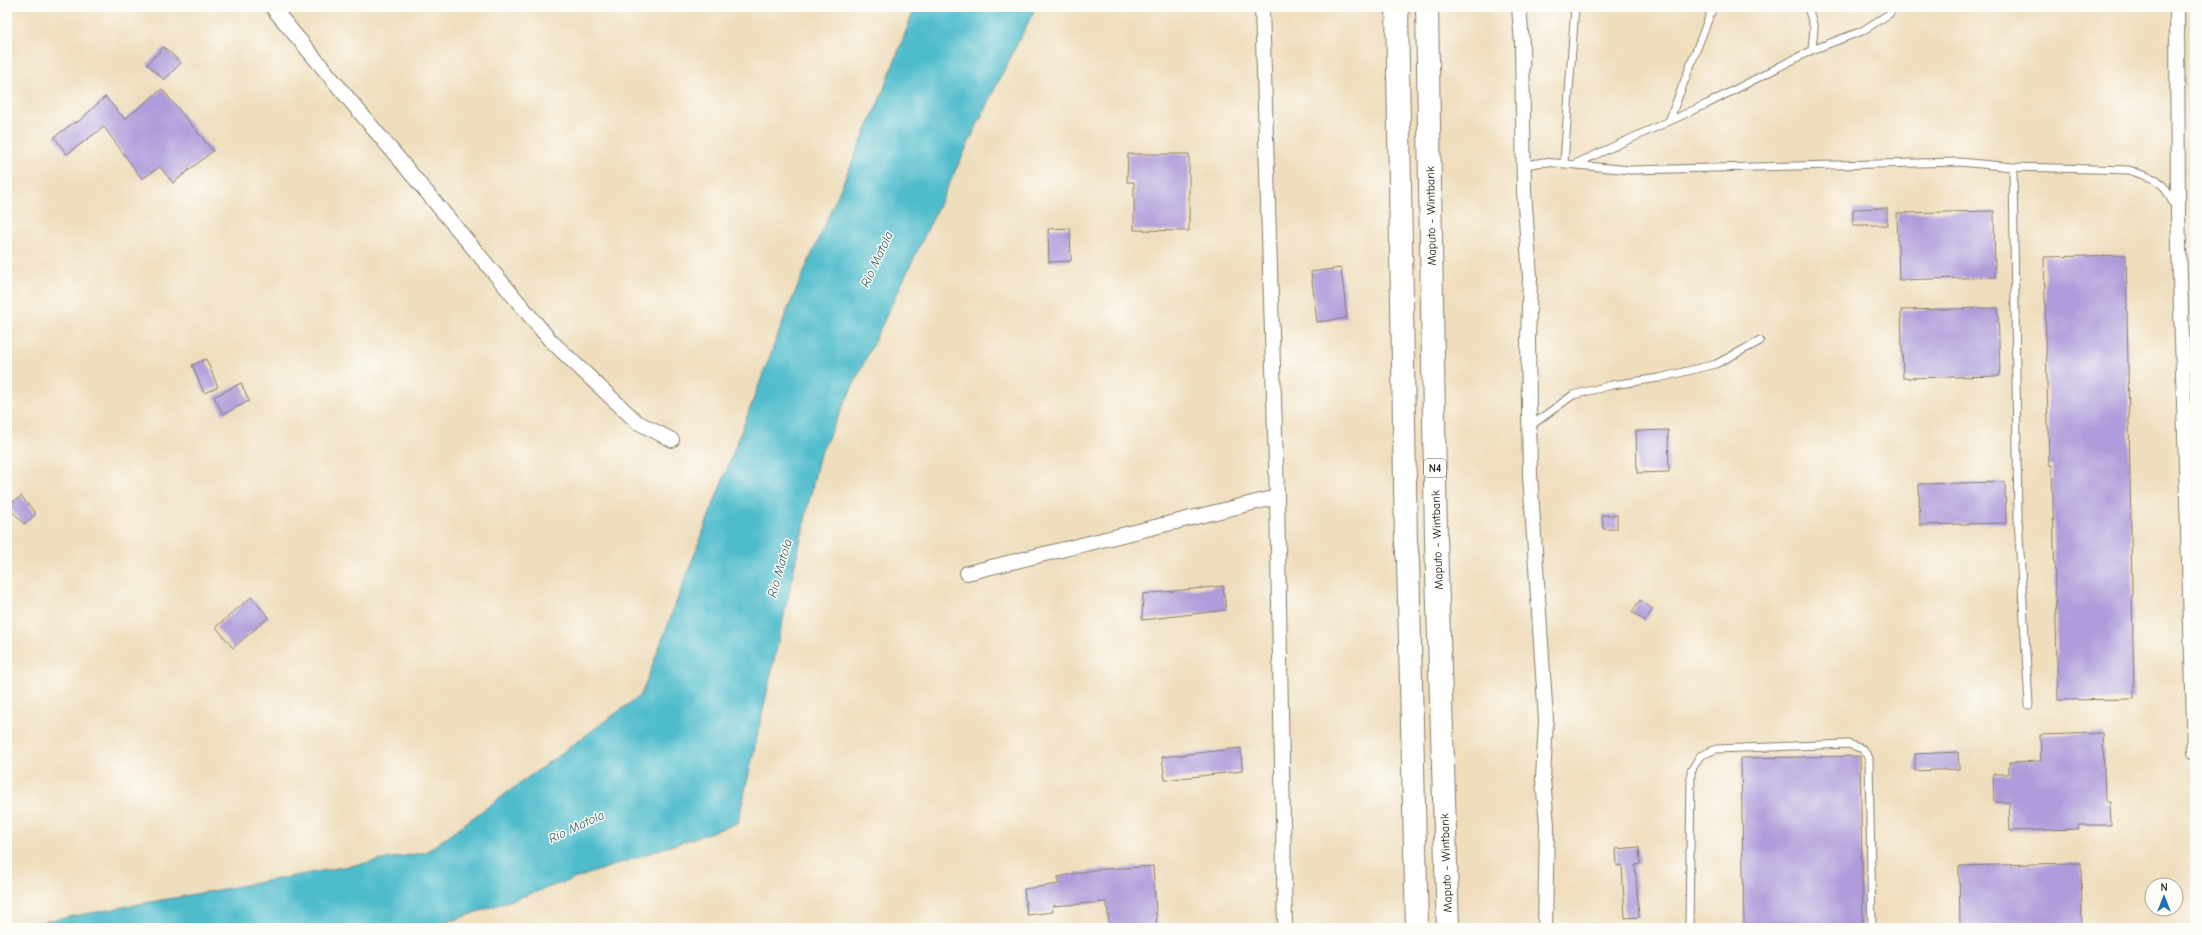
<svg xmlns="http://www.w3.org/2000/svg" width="2202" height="935" viewBox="0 0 2202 935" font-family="'Comic Neue',sans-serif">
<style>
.water{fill:#50bccc;stroke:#366c74}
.building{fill:#af9cda}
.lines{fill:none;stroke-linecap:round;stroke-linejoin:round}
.service-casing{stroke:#867d6c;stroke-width:9}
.minor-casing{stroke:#867d6c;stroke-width:16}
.trunk-casing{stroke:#867d6c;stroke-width:24}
.service{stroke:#fff;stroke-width:7}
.minor{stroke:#fff;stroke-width:14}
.trunk{stroke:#fff;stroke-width:22}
.labels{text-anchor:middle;stroke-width:3;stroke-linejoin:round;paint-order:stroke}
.shield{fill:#fdfcf7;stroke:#605f5e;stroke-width:1}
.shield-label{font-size:11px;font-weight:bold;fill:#1c1c1c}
.street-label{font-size:12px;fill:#1c1c1c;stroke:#fdfcf7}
.water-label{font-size:13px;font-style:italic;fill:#315c62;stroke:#fdfcf7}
</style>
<rect width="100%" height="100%" fill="#fdfcf7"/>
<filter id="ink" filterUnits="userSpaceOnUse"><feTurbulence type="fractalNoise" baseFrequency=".025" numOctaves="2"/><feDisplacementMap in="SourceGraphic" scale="8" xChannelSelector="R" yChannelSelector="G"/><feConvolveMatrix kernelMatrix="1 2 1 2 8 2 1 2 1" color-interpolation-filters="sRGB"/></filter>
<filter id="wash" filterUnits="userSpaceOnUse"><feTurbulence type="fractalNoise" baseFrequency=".012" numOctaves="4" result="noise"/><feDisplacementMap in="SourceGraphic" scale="16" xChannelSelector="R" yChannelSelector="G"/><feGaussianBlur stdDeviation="0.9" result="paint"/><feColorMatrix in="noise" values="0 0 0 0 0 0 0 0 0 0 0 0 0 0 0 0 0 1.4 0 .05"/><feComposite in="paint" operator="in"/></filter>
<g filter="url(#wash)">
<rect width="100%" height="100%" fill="#efdebd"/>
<path class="water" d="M915 7H1036L991 96 819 457 738 823 430 928H8L426 852 641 695 787 311 882 94Z"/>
<g id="blocks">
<path class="building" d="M164 47 181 63 164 80 147 64Z
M162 89 213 151 173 183 160 167 142 179 104 127 67 154 54 137 76 121 77 123 105 97 125 119Z
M1128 154H1189V231L1134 230V182H1127Z
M1887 208V225H1853V209Z
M1994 211 1995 277 1899 280 1897 213Z
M1070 228 1071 261 1049 262 1048 229Z
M2126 255 2134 699 2058 700 2052 465H2049L2044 257Z
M1341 268 1347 318 1317 322 1311 272Z
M1998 308 2000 376 1903 378 1901 310Z
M206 359 218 387 204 393 192 365Z
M241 383 249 401 223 414 214 397Z
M1668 430 1669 472 1637 473 1636 431Z
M2005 482 2006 523 1920 525 1919 484Z
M21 496 36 514 24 524 8 506Z
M1602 515H1617V529H1603Z
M1223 586 1226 610 1142 620 1143 594Z
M251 597 269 617 233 648 216 627Z
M1640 600 1653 609 1645 621 1632 612Z
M2103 733 2105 802H2110L2111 825H2078L2079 829 2010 831 2009 802H1994L1993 774H2009V762L2041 761 2040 735Z
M1241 748 1242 771 1165 780 1162 757Z
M1958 752 1959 769 1915 771V754Z
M1860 756 1863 928H1744L1741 758Z
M1639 847 1640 864 1635 865 1639 917 1625 918 1622 865 1617 866 1616 849Z
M2073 863H2081L2082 928H1960L1959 866Z
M1153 866 1157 928H1109L1107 902 1052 906 1053 912 1027 915 1024 889 1059 884 1058 877 1093 870Z"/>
</g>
</g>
<g filter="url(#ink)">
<use href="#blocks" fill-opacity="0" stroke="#867d6c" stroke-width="1"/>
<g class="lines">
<defs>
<path id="service" d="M1808 7 1814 28 1812 50
M1669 121 1713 7
M1564 163 1575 7
M1575 164 1707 104 1812 50 1862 31 1889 14 1894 7
M1524 165 1544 162 1630 170 1959 162 2013 167 2129 170 2157 180 2164 187 2175 206
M2013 167 2018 518 2029 705
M1529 427 1573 395 1612 385 1659 378 1716 364 1760 341
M1689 928 1691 771 1700 756 1716 749 1848 744 1863 749 1869 758 1872 928"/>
<path id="minor" d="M272 7 550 340 637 422 672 440
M1262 7 1277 497 1285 928
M1519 7 1522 43 1524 191 1530 277 1528 340 1530 475 1546 720 1543 779 1547 825 1545 928
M2177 7 2178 214 2195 752
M967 573 1277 497"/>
<path id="trunk" d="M1397 7 1406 542 1408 561 1417 928
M1427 7 1436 539 1448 928"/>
</defs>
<use href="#service" class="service-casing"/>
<use href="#minor" class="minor-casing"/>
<use href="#trunk" class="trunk-casing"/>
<use href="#service" class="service"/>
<use href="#minor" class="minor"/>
<use href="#trunk" class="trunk"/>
</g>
</g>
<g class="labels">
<rect class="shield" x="1424" y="459" width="22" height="18" rx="3"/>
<g class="shield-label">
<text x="1435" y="472">N4</text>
</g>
<g class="street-label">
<text transform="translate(1431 216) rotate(-91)" y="4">Maputo - Wintbank</text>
<text transform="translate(1437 540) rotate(-92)" y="4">Maputo - Wintbank</text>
<text transform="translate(1446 863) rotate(-92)" y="4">Maputo - Wintbank</text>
</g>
<g class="water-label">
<text transform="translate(876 259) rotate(-65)" y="5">Rio Matola</text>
<text transform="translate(779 568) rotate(-74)" y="5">Rio Matola</text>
<text transform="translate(576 826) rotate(-25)" y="5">Rio Matola</text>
</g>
</g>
<rect width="2202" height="935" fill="none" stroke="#fdfcf7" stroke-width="24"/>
<g transform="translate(2164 897)"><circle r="19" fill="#fdfcf7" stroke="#a3a29f"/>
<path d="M0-3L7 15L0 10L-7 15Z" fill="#1f6fb2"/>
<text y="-6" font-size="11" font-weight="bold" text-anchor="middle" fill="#1c1c1c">N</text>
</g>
</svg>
